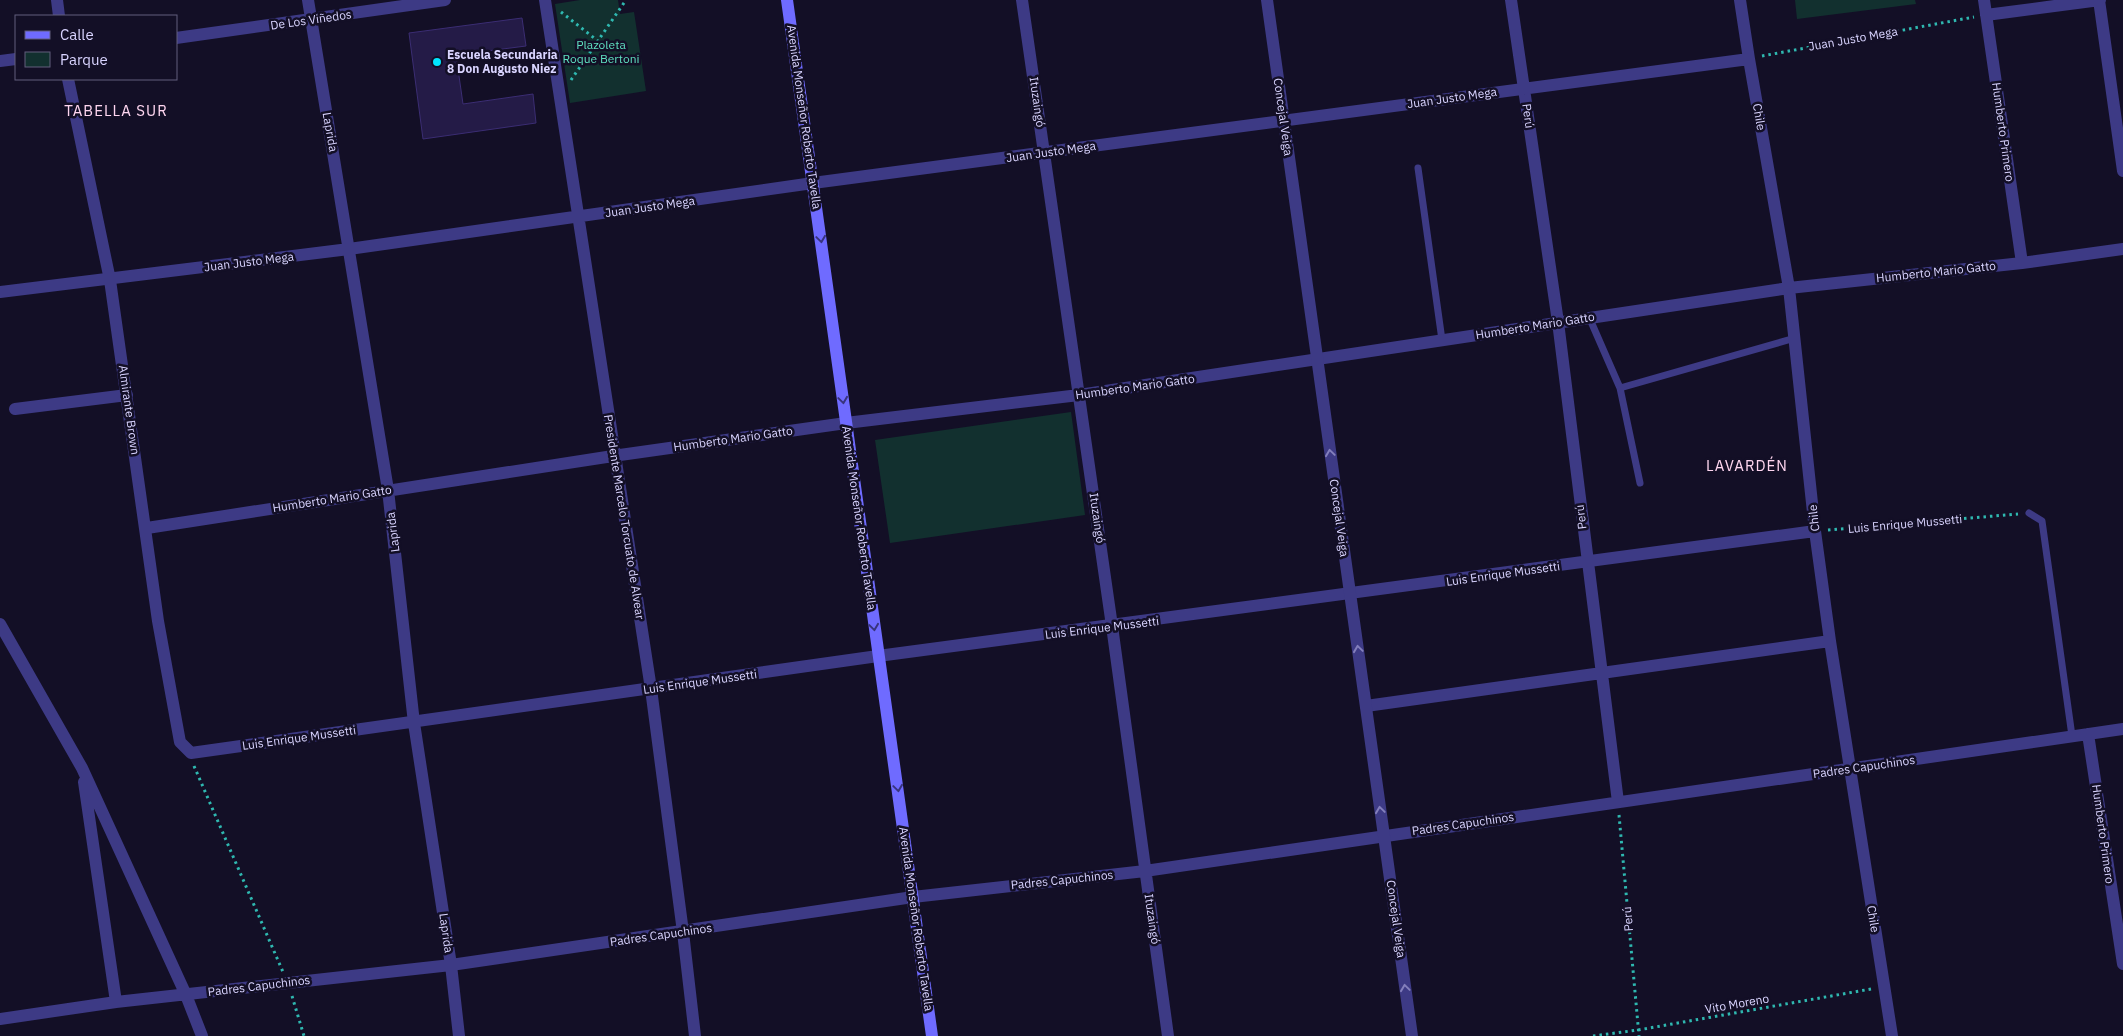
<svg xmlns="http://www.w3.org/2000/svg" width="2123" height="1036" viewBox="0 0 2123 1036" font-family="'IBM Plex Sans',sans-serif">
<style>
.green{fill:#12302f}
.building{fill:#241b47;stroke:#3b2d73}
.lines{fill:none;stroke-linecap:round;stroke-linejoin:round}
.path{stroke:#2fb8b0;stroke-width:3;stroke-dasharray:2.5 4;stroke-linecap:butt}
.service{stroke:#3d3a85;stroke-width:7}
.minor{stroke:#3d3a85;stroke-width:12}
.tertiary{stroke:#3d3a85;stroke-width:12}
.secondary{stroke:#6f6bff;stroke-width:12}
.oneway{stroke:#38347d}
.oneway2{stroke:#837fbc}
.poi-dot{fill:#00e5ff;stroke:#130f26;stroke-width:2}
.labels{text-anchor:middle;stroke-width:5;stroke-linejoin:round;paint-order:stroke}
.street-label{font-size:12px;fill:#d9d4ff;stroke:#130f26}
.park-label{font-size:12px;fill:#5fe0c0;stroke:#130f26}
.poi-label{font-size:12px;font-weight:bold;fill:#d9d4ff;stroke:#130f26;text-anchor:start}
.quarter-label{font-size:15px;letter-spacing:1px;fill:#ffd6f0;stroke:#130f26}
</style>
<rect width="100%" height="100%" fill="#130f26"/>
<path class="green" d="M580 0H618L620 14 634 12 646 91 570 103 555 4Z
M1795 0H1915L1916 4 1797 19Z
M1071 412 1085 515 890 543 875 440Z"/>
<path class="building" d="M522 18 526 46 456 55 463 104 533 94 536 123 423 139 409 33Z"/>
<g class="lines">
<path class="path" d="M561 12 598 41
M1762 56 1974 17
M571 80 626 0
M1828 530 2018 514
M194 766 283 972
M1619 815 1639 1036
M292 996 304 1036
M1593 1036 1638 1030 1871 989"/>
<path class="service" d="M1418 168 1442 340
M1589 317 1620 388 1640 483
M1620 388 1795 338
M2029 513 2042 521 2072 736"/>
<path class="minor" d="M57 0 59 16
M308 0 388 490 414 723 451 965 459 1036
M545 0 651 689 683 932 695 1036
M1022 0 1112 626 1168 1036
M1511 0 1558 322 1618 802
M1740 0 1749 59 1789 288 1815 531 1830 641 1892 1036
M1984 0 2022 263
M2099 0 2123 171
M1986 15 2100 0
M176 38 445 0
M0 61 16 59
M68 79 110 280 158 621 180 742 191 753 878 656 1815 531
M0 292 349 249 813 183 1749 59
M15 409 127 395
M147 528 613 456 846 423 1079 395 1789 288 2022 263 2123 249
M0 624 82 768 186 995 202 1036
M1366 706 1830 641
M2088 734 2123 964
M84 782 116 1002
M0 1019 116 1002 451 965 913 897 1145 871 2123 729"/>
<path class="tertiary" d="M1267 0 1412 1036"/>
<path class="secondary" d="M787 0 932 1036"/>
</g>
<defs><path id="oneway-chevron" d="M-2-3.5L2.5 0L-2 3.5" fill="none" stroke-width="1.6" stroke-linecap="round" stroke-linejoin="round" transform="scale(1.25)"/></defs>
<g class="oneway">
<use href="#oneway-chevron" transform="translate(821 239) rotate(82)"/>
<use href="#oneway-chevron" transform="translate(843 400) rotate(82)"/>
<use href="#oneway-chevron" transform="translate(874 627) rotate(82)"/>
<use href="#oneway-chevron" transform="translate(898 788) rotate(82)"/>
</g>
<g class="oneway2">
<use href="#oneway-chevron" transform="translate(1330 453) rotate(-98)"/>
<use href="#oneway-chevron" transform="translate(1358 649) rotate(-98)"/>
<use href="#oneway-chevron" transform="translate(1380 810) rotate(-98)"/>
<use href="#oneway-chevron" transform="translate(1405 988) rotate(-98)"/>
</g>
<circle class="poi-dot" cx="437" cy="62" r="5"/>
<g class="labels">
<g class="street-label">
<text transform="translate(311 20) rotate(-8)" y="4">De Los Viñedos</text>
<text transform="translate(1853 39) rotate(-10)" y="4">Juan Justo Mega</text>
<text transform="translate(1452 98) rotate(-8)" y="4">Juan Justo Mega</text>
<text transform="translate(1037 102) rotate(82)" y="4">Ituzaingó</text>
<text transform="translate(1528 116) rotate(82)" y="4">Perú</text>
<text transform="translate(804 117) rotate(82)" y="4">Avenida Monseñor Roberto Tavella</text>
<text transform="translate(1283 117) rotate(82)" y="4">Concejal Veiga</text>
<text transform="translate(1759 117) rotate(80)" y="4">Chile</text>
<text transform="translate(330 132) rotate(80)" y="4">Laprida</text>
<text transform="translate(2003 132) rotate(82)" y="4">Humberto Primero</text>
<text transform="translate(1051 152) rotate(-8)" y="4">Juan Justo Mega</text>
<text transform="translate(650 207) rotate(-8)" y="4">Juan Justo Mega</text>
<text transform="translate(249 262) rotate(-7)" y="4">Juan Justo Mega</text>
<text transform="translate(1936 272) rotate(-6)" y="4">Humberto Mario Gatto</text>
<text transform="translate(1535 326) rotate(-9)" y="4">Humberto Mario Gatto</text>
<text transform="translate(1135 387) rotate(-8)" y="4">Humberto Mario Gatto</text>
<text transform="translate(129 410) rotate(82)" y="4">Almirante Brown</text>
<text transform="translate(733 439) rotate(-8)" y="4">Humberto Mario Gatto</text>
<text transform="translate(332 499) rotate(-9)" y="4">Humberto Mario Gatto</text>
<text transform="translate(624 517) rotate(81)" y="4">Presidente Marcelo Torcuato de Alvear</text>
<text transform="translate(1581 517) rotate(-97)" y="4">Perú</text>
<text transform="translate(859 518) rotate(82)" y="4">Avenida Monseñor Roberto Tavella</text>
<text transform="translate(1097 518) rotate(82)" y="4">Ituzaingó</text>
<text transform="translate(1339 518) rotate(82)" y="4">Concejal Veiga</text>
<text transform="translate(1814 518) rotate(-96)" y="4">Chile</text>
<text transform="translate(1905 524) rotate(-5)" y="4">Luis Enrique Mussetti</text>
<text transform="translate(393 532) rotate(-97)" y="4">Laprida</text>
<text transform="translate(1503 574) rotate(-8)" y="4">Luis Enrique Mussetti</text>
<text transform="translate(1102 628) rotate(-7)" y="4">Luis Enrique Mussetti</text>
<text transform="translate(700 682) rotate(-8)" y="4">Luis Enrique Mussetti</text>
<text transform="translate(299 738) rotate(-8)" y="4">Luis Enrique Mussetti</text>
<text transform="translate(1864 767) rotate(-8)" y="4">Padres Capuchinos</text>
<text transform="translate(1463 824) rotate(-8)" y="4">Padres Capuchinos</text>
<text transform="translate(2103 834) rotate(82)" y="4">Humberto Primero</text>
<text transform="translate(1062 880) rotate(-6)" y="4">Padres Capuchinos</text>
<text transform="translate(916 919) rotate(82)" y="4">Avenida Monseñor Roberto Tavella</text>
<text transform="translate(1152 919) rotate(82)" y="4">Ituzaingó</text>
<text transform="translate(1396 919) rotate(82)" y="4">Concejal Veiga</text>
<text transform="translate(1628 919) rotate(-95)" y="4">Perú</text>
<text transform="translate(1873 919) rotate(81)" y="4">Chile</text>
<text transform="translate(446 933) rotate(82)" y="4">Laprida</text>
<text transform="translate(661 935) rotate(-8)" y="4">Padres Capuchinos</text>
<text transform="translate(259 986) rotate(-7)" y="4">Padres Capuchinos</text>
<text transform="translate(1737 1004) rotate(-10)" y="4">Vito Moreno</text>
</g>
<g class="park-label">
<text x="601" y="49">Plazoleta<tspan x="601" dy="14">Roque Bertoni</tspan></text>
</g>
<g class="poi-label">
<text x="447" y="59">Escuela Secundaria<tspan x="447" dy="14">8 Don Augusto Niez</tspan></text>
</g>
<g class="quarter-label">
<text x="116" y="116">TABELLA SUR</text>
<text x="1747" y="471">LAVARDÉN</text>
</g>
</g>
<rect x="15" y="15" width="162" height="65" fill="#130f26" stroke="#625e7d"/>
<rect x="25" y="31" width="25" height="8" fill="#6f6bff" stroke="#625e7d"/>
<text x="60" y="40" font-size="15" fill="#d9d4ff">Calle</text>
<rect x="25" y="52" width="25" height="15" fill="#12302f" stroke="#625e7d"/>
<text x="60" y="65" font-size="15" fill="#d9d4ff">Parque</text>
</svg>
